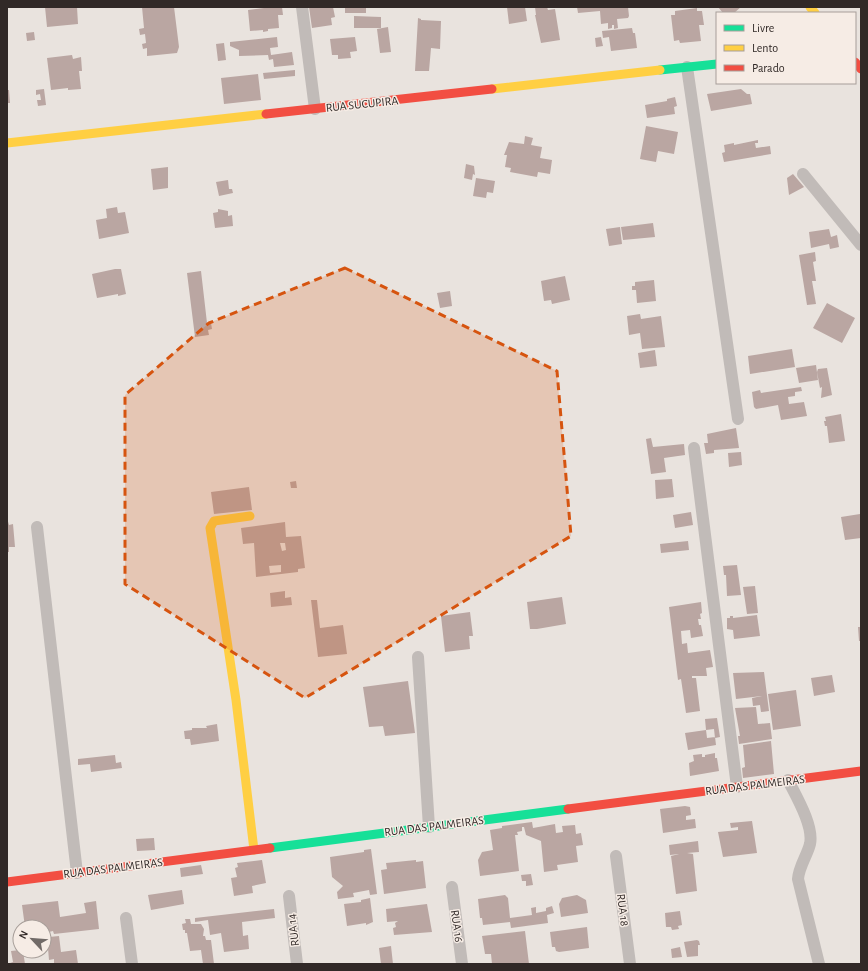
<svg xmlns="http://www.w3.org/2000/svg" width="868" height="971" viewBox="0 0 868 971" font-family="'Alegreya Sans',sans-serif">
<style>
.building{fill:#baa6a2;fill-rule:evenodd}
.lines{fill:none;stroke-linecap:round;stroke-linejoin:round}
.street{stroke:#c1bbb8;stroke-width:12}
.fast{stroke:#16e098;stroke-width:9}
.slow{stroke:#ffcf43;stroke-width:9}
.jam{stroke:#f24e42;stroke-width:9}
.marked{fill:#d6540f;fill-opacity:0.2;stroke:#d6540f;stroke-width:3;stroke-dasharray:8 5;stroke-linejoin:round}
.labels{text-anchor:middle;stroke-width:3;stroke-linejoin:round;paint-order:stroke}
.street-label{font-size:12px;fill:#312927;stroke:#f6ece5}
</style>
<rect width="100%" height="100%" fill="#e9e3de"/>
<path class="building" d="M45 7H77L78 24 47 27Z
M142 7H174L179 47 177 53 147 56V48L143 49 142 44 146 43 145 34 140 35 139 29 144 28Z
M272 7H282L283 15H278L279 28 268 29V31L263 32V30L250 31 248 10Z
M309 7H333L335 17 331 18 332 25 312 28Z
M345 7H366V13H345Z
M507 7H525L527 21 509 24Z
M535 7H547L548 10 555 9 560 40 541 43 535 15H536Z
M577 7H628L629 16 628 18 617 19 618 28 614 29V25H612V28L608 29V23L601 24 600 11 578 13Z
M718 7H741L734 13H723Z
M697 8V11H702L704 25H699L701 41 680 43 679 40 674 41 671 15H675V11Z
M354 16 381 17V28H354Z
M418 18 421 19V20L441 21 440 49 431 48 429 71H415Z
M388 27 391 52 380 53 377 29Z
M632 28 633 33H635L637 48 611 51 609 37 603 38 602 31Z
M34 32 35 40 27 41 26 33Z
M277 37 278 47 270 48 271 55 292 52 294 65 274 67 273 59 269 60 268 55 239 56V50L230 46V42Z
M355 37 357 51 350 52 351 58 338 59V55H332L330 39Z
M601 37 603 46 596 47 595 38Z
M224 43 226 60 218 61 216 44Z
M72 55 73 59 81 57 82 71H79L81 89 68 90V88L51 90 47 58Z
M295 70V76L264 79 263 73Z
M258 74 261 100 224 104 221 78Z
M44 89 46 105 38 106 37 100H41L40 94 36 95V90Z
M741 89 747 94H750L752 104 711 111 707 94Z
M7 90H9L10 103H7Z
M675 97 677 106 674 107 675 114 647 118 645 105 667 101V99Z
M646 126 678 132 674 154 658 151 656 162 640 159Z
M525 136 533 138 531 145 542 147 540 158 552 160 550 174 538 172 537 177 510 172 511 168 505 167 507 155H504L509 142 524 144Z
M758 140V143H755L756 148 770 146 771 154 724 162 722 153 725 152 724 145 734 143V145Z
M466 164 474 166 475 175 473 174 472 180 464 178Z
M168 167V188L153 190 151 169Z
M793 174 804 187 789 195 787 178Z
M476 178 495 181 493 193 487 192 486 198 473 196Z
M228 180 229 189H232L233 193 219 196 216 182Z
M117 207 118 213 125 212 129 233 99 239 96 220 107 218 106 209Z
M218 209 228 211V216L232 215 233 226 215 228 213 213 218 212Z
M653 223 655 237 623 240 621 227Z
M620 227 622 244 609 246 606 229Z
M829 229 831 237 837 235 839 247 830 249 829 244 811 248 809 232Z
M815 252 816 261 813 262 816 281H812L816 304 807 305 799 255Z
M115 269H121L126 294 118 296V294L97 298 92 274Z
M201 271 207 323H211L212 329 208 330 209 335 195 337 187 273Z
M565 276 570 300 552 304 551 300 544 301 541 281Z
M654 280 656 301 637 303 636 290H632V286H635V282Z
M450 291 452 306 440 308 437 293Z
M827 303 855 318 842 343 813 328Z
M640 314 641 319 661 316 665 347 642 349 640 333 629 335 627 316Z
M792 349 795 367 750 374 748 356Z
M655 350 657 366 640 368 638 353Z
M816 365 818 380 799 383 796 368Z
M827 368 832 395 821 398 822 387 820 388 817 372 818 369Z
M801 387 802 391 795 392V396L788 397 789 404 804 402 807 416 781 420 778 405 756 409 754 407 752 392 760 390 761 393Z
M841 414 845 441 829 443 827 426H825L824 421H826L825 417Z
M736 428 739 448 714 450V453L706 454 704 443H708L707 434Z
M651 438 653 447 684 444 685 455 664 458 666 472 651 474 646 439Z
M741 452 742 465 729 467 728 453Z
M672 479 674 497 656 499 655 480Z
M296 481 297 488H291L290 482Z
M249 487 252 510 214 514 211 492Z
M691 512 693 525 675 528 673 515Z
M860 514 861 538 845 540 841 517Z
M7 518 9 525 13 524 15 547H9V552H7Z
M285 522 286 537 301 536 305 568 298 569V572L256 577 254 543 243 544 241 528ZM280 543H285L286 550 282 551ZM281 565V572L270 573 269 566Z
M688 541 689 550 661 553 660 544Z
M737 565 741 595 727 596 726 575H724L723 566Z
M755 586 758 613 747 614 743 587Z
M285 591V598L291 597 292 605 271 607 270 593Z
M562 597 566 624 537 629H530L527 602Z
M311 600H317L320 628 343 625 347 654 318 657Z
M701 602 702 613 700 614 701 619H698L699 625H701L703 636 691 638 690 630 681 631 682 644 687 643 688 653 710 650 713 667 706 668 707 676H692V678H696L700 711 686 713 681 679 678 680 669 607Z
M470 612 473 636H469L470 649 445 652 441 616Z
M757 615 760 636 734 639 733 630 727 629V618H730V616H733V618Z
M858 627H861V641H859Z
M764 672 769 711 761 712 760 705 753 706 752 698 762 696 736 699 733 673Z
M832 675 835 692 814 696 811 678Z
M408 681 415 733 385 736 383 726 369 727 363 687Z
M796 690 801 726 773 730 768 694Z
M756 707 758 724 770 723 772 739 739 744 738 736H740L735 708Z
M717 718 720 737 715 738 714 729 706 730 707 738 715 737 716 745 688 750 685 733 706 730 705 719Z
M217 724 219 741 191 745 190 739H185L184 731 192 730V728H207L206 726Z
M771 741 774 774 743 778 742 768 745 767 743 745Z
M715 753V758H717L719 771 690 776 689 763 694 761 693 755 702 754V757H705V755Z
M115 755 116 763 121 762 122 768 91 772 90 764 78 765V759Z
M685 806 690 807 691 815 686 816V820L695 819 696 828 663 833 660 809Z
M752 821 757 853 723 857 718 832 738 830V827L731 828 730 823Z
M532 822 533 828 555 824 556 833 563 832 562 826 575 825 576 834 581 833 583 845 576 846 578 862 557 865 558 870 544 872 541 841 526 835 524 827H522V831L517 832 518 835H515L519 871 480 876 478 860 482 852 493 850 490 830 502 828V826Z
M154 838 155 850 137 851 136 839Z
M698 841 699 852 687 853 693 854 697 891 676 894 671 856 679 854 670 855 669 845Z
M371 849 377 894 370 895 369 890 353 893 354 897 338 899 337 892 343 886 332 877 330 857 364 852V850Z
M262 860 266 883 252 886 253 893 234 896 231 878 237 877 235 868 238 867 237 863Z
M416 860V862L423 861 426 888 384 894 381 870 387 869 386 863Z
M201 865 203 874 181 877 180 868Z
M531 874 533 885 526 886V881H522L521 875Z
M182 890 184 904 151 910 148 895Z
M505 895 508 898 510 918 532 915 531 908 536 907V913L546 911V908L552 906 554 913 547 915 548 923 511 928 510 922 483 925 482 918H480L478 899Z
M577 895 586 900 588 913 561 917 559 904 562 898Z
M370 898 373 922 366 925V923L347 926 344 904 361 902V900Z
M58 901 60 917 86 913 84 903 96 901 99 929 54 934 53 931 49 932V937L59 936 61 952 76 950 78 964H54V959L49 960 47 937 44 938V927H25L22 905Z
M427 904 432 932 394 935 393 928 396 927 395 923 398 921 387 922 386 909Z
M274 909 275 918 242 922 243 936 248 935 249 949 224 952 221 933 210 935 208 920 195 922V918Z
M680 911 682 925 678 926 679 929 672 930 671 927H666L665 913Z
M185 919H190L191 924H201L204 929 203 936H205L206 940H211L214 964H203L201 950 190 951 187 933H185V930H183L182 924 186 923Z
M587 927 589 948 559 952 556 951 555 947H552L550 932Z
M525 931 529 964H492L491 954H485L482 936Z
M697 940 699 941 700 945H698V956L687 957 684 942Z
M391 946 393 964H381L379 948Z
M680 947 682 957 672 958 671 949Z
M20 950 23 951 25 964H7L13 962 11 951Z"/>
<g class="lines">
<path class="street" d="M302 7 315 109
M687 67 738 419
M803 174 861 245
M694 448 737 787
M37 527 77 873
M418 657 429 827
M788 780C796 796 814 826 810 844 807 856 799 866 798 879L819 964
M616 856 630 964
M452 887 462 964
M289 896 297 964
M126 918 132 964"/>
<path class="fast" d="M660 70 717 64
M270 848 568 809"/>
<path class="slow" d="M810 7 815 13
M492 89 660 70
M7 143 266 114
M250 516 214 521 210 528 236 700 254 850"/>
<path class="jam" d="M855 62 861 69
M266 114 492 89
M568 809 861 771
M7 882 270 848"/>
</g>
<path class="marked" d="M345 268 557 371 571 536 305 698 125 584V395L209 323Z"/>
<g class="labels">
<g class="street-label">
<text transform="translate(362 104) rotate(-6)" y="4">RUA SUCUPIRA</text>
<text transform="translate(755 785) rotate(-7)" y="4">RUA DAS PALMEIRAS</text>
<text transform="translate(434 826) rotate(-7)" y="4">RUA DAS PALMEIRAS</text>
<text transform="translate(113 868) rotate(-7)" y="4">RUA DAS PALMEIRAS</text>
<text transform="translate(623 910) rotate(83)" y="4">RUA 18</text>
<text transform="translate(457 926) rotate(82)" y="4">RUA 16</text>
<text transform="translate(293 930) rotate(-97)" y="4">RUA 14</text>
</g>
</g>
<rect width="868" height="971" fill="none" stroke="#312927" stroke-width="16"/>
<rect x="716" y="12" width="140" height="72" fill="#f6ece5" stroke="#a79e99"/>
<rect x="724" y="25" width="20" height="6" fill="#16e098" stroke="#a79e99"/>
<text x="752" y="32" font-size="12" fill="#312927">Livre</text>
<rect x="724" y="45" width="20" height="6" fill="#ffcf43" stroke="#a79e99"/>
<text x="752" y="52" font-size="12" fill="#312927">Lento</text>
<rect x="724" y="65" width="20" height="6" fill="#f24e42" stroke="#a79e99"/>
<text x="752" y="72" font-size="12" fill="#312927">Parado</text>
<g transform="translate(32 939) rotate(296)"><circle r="19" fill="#f6ece5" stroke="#a79e99"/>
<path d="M0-3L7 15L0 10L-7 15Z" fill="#716a67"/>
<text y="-6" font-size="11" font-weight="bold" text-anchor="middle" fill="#312927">N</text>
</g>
</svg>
